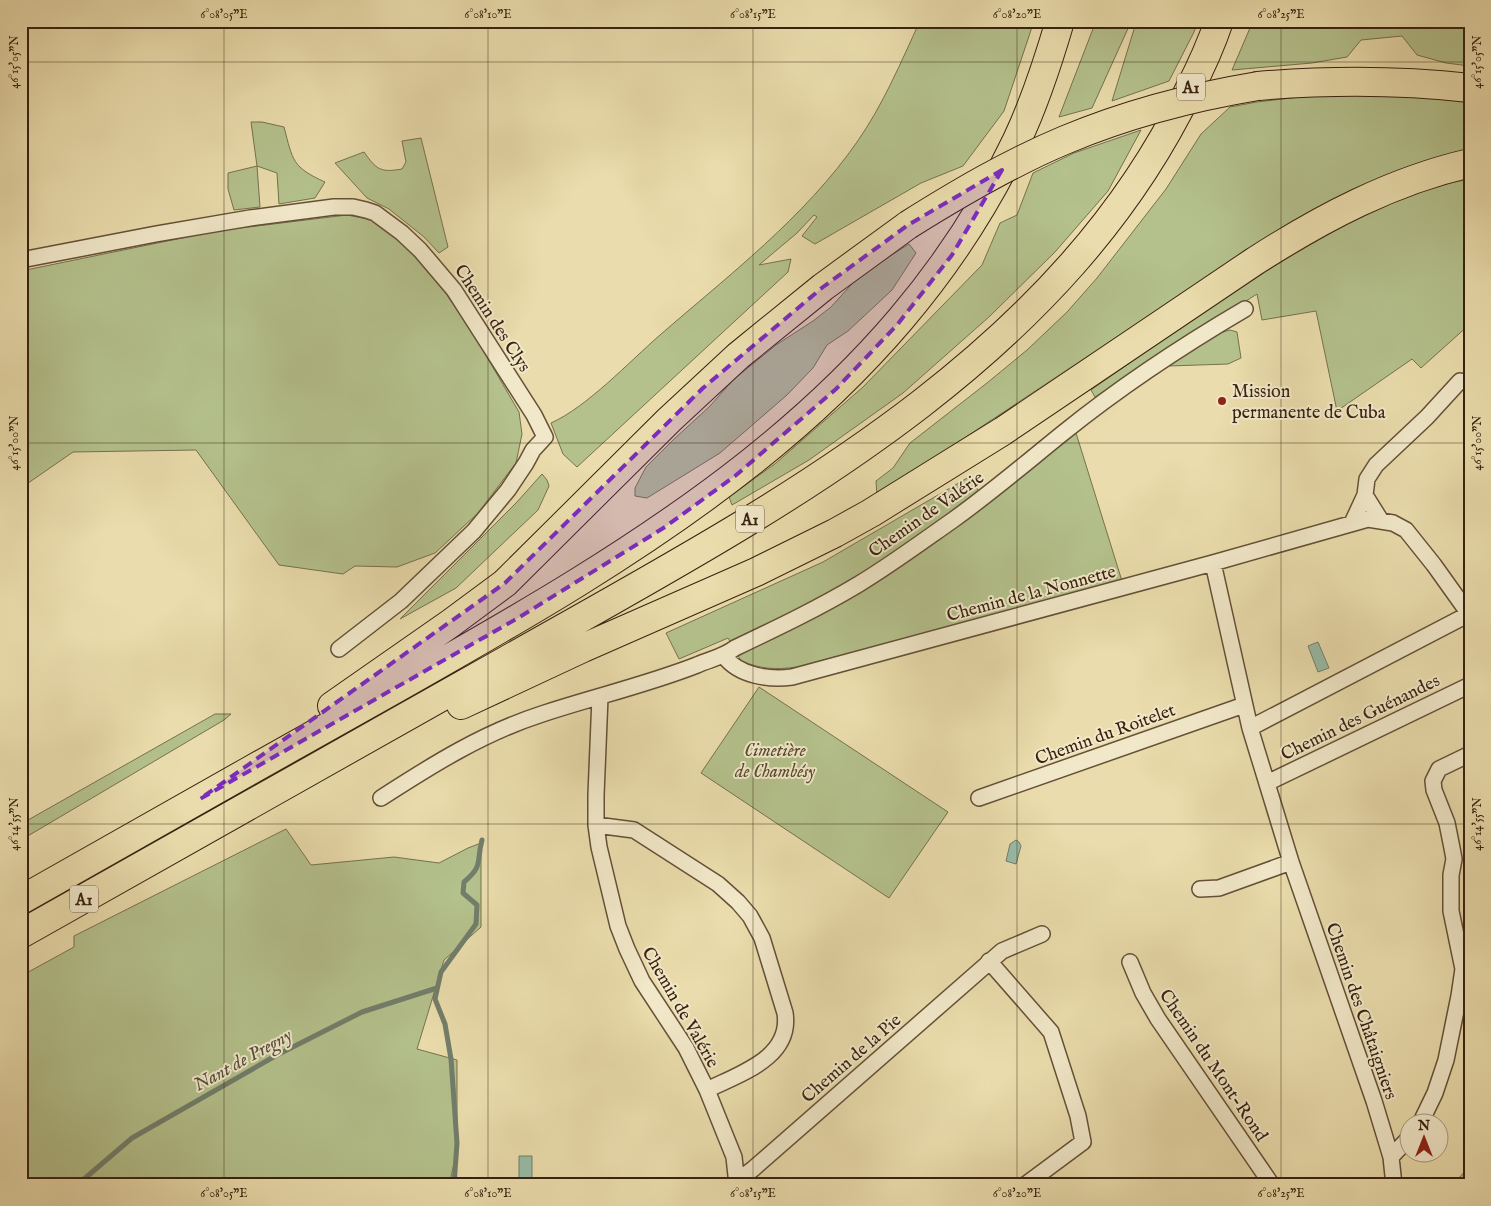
<svg xmlns="http://www.w3.org/2000/svg" width="1491" height="1206" viewBox="0 0 1491 1206" font-family="'IM FELL English',serif">
<style>
.green{fill:#b4c18c;stroke:#76714e}
.water{fill:#98bca8;stroke:#727e6b}
.lines{fill:none;stroke-linecap:round;stroke-linejoin:round}
.stream{stroke:#727e6b;stroke-width:5}
.minor-casing{stroke:#645037;stroke-width:18}
.motorway-casing{stroke:#382110;stroke-width:30}
.minor{stroke:#f1e8c9;stroke-width:15}
.motorway{stroke:#eadcac;stroke-width:28}
.motorway-bridge-casing{stroke:#382110;stroke-width:30;stroke-linecap:butt}
.motorway-bridge{stroke:#eadcac;stroke-width:28}
.marked{fill:#7b2cbf;fill-opacity:0.2;stroke:#7b2cbf;stroke-width:4;stroke-dasharray:10 6;stroke-linejoin:round}
.ticks{fill:none;stroke:#382110;stroke-width:1;stroke-opacity:0.45}
.poi-dot{fill:#8f2418;stroke:#f1e8c9;stroke-width:2}
.labels{text-anchor:middle;stroke-width:4;stroke-linejoin:round;paint-order:stroke}
.shield{fill:#f1e8c9;stroke:#705d48;stroke-width:1}
.shield-label{font-size:16px;font-weight:bold;fill:#382110}
.street-label{font-size:18px;fill:#382110;stroke:#f1e8c9}
.poi-label{font-size:18px;fill:#382110;stroke:#f1e8c9;text-anchor:start}
.park-label{font-size:18px;font-style:italic;fill:#57492f;stroke:#f1e8c9}
.water-label{font-size:19px;font-style:italic;fill:#55503e;stroke:#f1e8c9}
.neatline{fill:none;stroke:#382110;stroke-width:2}
.ticks-label{font-size:12px;text-anchor:middle;fill:#382110}
</style>
<rect width="100%" height="100%" fill="#eadcac"/>
<filter id="stains"><feTurbulence type="fractalNoise" baseFrequency=".004" numOctaves="4"/><feColorMatrix values="0 0 0 0 .2 0 0 0 0 .09 0 0 0 0 .02 0 0 0 .5 -.17"/></filter>
<radialGradient id="worn" r=".72"><stop offset=".6" stop-color="#630" stop-opacity="0"/><stop offset="1" stop-color="#630" stop-opacity=".3"/></radialGradient>
<path class="green" d="M920 21H1034L1004 111 963 166 921 183 815 244 802 236 817 217 814 215 797 233 759 265 791 259 788 272 577 467 563 454 551 423C587 407 629 362 660 335 728 276 805 217 857 142 883 105 901 62 920 21Z
M1096 21H1198L1194 32 1169 81 1112 101 1135 26 1130 24 1092 108 1059 117Z
M1253 21H1470V66L1446 63 1417 55 1402 36 1361 40 1347 57 1312 63 1232 70Z
M1373 94 1470 100V152C1424 161 1381 176 1339 197 1316 208 1294 222 1272 234L877 496 876 481 893 468 910 443 987 383 1027 350 1067 312 1097 278 1166 189 1201 134 1230 107 1257 102 1317 95Z
M251 122H262L284 127C293 161 292 167 325 182L315 198 279 204 277 173 257 166 260 207 234 210 228 189V173L257 166Z
M1141 130 1108 191 1055 252 990 316 903 393 809 460 732 505 729 497 776 463 863 387 982 265 1000 223 1017 215 1033 173 1074 153Z
M421 138 448 247 439 253 424 237 389 209 367 198 335 163 364 152C376 169 380 173 402 169L406 162 402 141Z
M1470 179V324L1421 368 1412 359 1337 411 1316 311 1262 320 1257 294 1095 397 1091 390C1151 348 1211 306 1273 267 1334 230 1398 192 1470 179Z
M347 215 368 219 379 224 400 242 434 276 474 335 519 412 522 434 516 463 478 513 435 553 397 567 355 566 343 574 279 565 196 450 73 452 21 488V271L216 231Z
M909 244 916 253 892 290 848 331 827 345 813 368 787 395 720 453 647 498 635 496V488L646 467 673 440 710 406 733 380 776 345 813 321 831 307 860 275Z
M1230 330 1237 332 1241 358 1228 364 1169 366 1167 363 1216 334Z
M1076 433 1122 581 797 667C774 670 762 669 741 661L728 638 679 659 666 633 823 562 969 477 987 503Z
M542 474 547 480 549 486 538 510 456 588 400 619 517 502Z
M759 687 948 812 889 898 701 773Z
M215 714H231L224 720 21 840V824Z
M286 829 311 865 394 857 439 863 468 848 481 843V927L444 960 417 1049 457 1060V1151L449 1185H21V976L74 947V936Z
M1470 1166V1185H1461L1456 1181Z"/>
<path class="water" d="M1318 642 1329 668 1318 672 1308 646Z
M1016 840 1019 842 1021 846 1016 864 1006 861 1010 844Z
M519 1156H532V1181H519Z"/>
<g class="lines">
<path class="stream" d="M77 1185 132 1138 277 1055 362 1012 437 988
M454 1185 457 1143 451 1059 445 1024 435 999 441 972 476 924 477 905 463 893 464 882C484 865 476 862 482 840"/>
<defs>
<path id="minor" d="M21 260 156 234 250 218 334 207H353L366 210 375 213 402 233 420 250 454 290 534 415 545 437 533 450 526 463 508 490 474 531 401 601 339 649
M1365 495 1367 479 1376 465 1427 417 1460 381
M1352 523 1365 495 1380 519
M1213 563 1250 728 1291 862 1374 1101 1391 1157 1394 1185
M724 656C739 676 769 680 792 677L1213 563 1368 519 1393 523 1406 530 1434 565 1469 614 1250 728
M600 697 596 795V825L599 847 618 926 627 949 642 981 686 1048 707 1090 734 1157 737 1185
M1267 783 1470 685
M381 798C432 765 483 733 542 714 593 697 646 685 697 665 711 659 723 657 735 648 777 628 819 608 859 584 892 564 923 541 953 520 992 492 1027 462 1063 433 1120 387 1182 346 1245 309
M979 798 1244 705
M596 825 634 830 718 884 738 902 750 916 762 938 785 1013C792 1058 739 1074 707 1090
M1200 889 1219 888 1291 862
M989 961 1051 1032 1078 1116 1083 1142 1025 1185
M1130 962 1143 993 1158 1019 1272 1185
M1420 1124 1435 1093 1446 1060 1459 996 1463 969 1451 911V875L1454 859 1452 848 1447 823 1434 790 1433 781 1439 769 1470 754
M1391 1157 1408 1139
M737 1181 753 1169 1002 951 1042 934"/>
<path id="motorway" d="M1258 86C1329 80 1399 80 1470 88
M461 705 583 648 756 572 835 533 871 513 1003 431 1255 261C1322 218 1392 181 1470 163
M332 706 451 623 505 583 669 420 738 356 823 287 908 225
M21 900C146 829 270 759 395 689 641 550 891 406 1017 140 1035 102 1048 62 1060 21
M21 934C182 843 344 752 505 661 760 516 1054 368 1188 92 1200 69 1211 45 1219 21"/>
</defs>
<use href="#minor" class="minor-casing"/>
<use href="#motorway" class="motorway-casing"/>
<use href="#minor" class="minor"/>
<use href="#motorway" class="motorway"/>
<defs>
<path id="motorway-bridge" d="M908 225C959 193 1010 163 1065 140 1127 114 1192 97 1258 86"/>
</defs>
<use href="#motorway-bridge" class="motorway-bridge-casing"/>
<use href="#motorway-bridge" class="motorway-bridge"/>
</g>
<path class="marked" d="M1002 170 952 255 897 325 836 389 735 476 665 527 518 618 200 799 505 583 703 388 823 287 908 225Z"/>
<path class="ticks" d="M224 21V1185M488 21V1185M753 21V1185M1017 21V1185M1281 21V1185M21 62H1470M21 443H1470M21 824H1470"/>
<circle class="poi-dot" cx="1222" cy="401" r="5"/>
<g class="labels">
<g class="shield">
<rect x="1177" y="73.5" width="28" height="27" rx="4"/>
<rect x="736" y="505.5" width="28" height="27" rx="4"/>
<rect x="70" y="885.5" width="28" height="27" rx="4"/>
</g>
<g class="shield-label">
<text x="1191" y="93">A1</text>
<text x="750" y="525">A1</text>
<text x="84" y="905">A1</text>
</g>
<g class="street-label">
<text transform="translate(493 318) rotate(57)" y="6">Chemin des Clys</text>
<text transform="translate(926 514) rotate(-35)" y="6">Chemin de Valérie</text>
<text transform="translate(1031 593) rotate(-15)" y="6">Chemin de la Nonnette</text>
<text transform="translate(1360 717) rotate(-26)" y="6">Chemin des Guénandes</text>
<text transform="translate(1105 734) rotate(-20)" y="6">Chemin du Roitelet</text>
<text transform="translate(681 1007) rotate(60)" y="6">Chemin de Valérie</text>
<text transform="translate(1362 1011) rotate(71)" y="6">Chemin des Châtaigniers</text>
<text transform="translate(851 1058) rotate(-41)" y="6">Chemin de la Pie</text>
<text transform="translate(1214 1065) rotate(56)" y="6">Chemin du Mont-Rond</text>
</g>
<g class="poi-label">
<text x="1232" y="397">Mission<tspan x="1232" dy="21">permanente de Cuba</tspan></text>
</g>
<g class="park-label">
<text x="775" y="756">Cimetière<tspan x="775" dy="21">de Chambésy</tspan></text>
</g>
<g class="water-label">
<text transform="translate(242 1059) rotate(-29)" y="7">Nant de Pregny</text>
</g>
</g>
<rect width="1491" height="1206" fill="none" stroke="#eadcac" stroke-width="55"/>
<g transform="translate(1424 1138)"><circle r="24" fill="#f1e8c9" stroke="#a7987f"/>
<path d="M0-4L9 19L0 12L-9 19Z" fill="#8f2418"/>
<text y="-8" font-size="14" font-weight="bold" text-anchor="middle" fill="#382110">N</text>
</g>
<rect x="28" y="28" width="1436" height="1150" class="neatline"/>
<g class="ticks-label">
<text x="224" y="18">6°08'05"E</text>
<text x="488" y="18">6°08'10"E</text>
<text x="753" y="18">6°08'15"E</text>
<text x="1017" y="18">6°08'20"E</text>
<text x="1281" y="18">6°08'25"E</text>
<text transform="translate(14 62) rotate(-90)" y="4">46°15'05"N</text>
<text transform="translate(1477 62) rotate(-90)" y="4">46°15'05"N</text>
<text transform="translate(14 443) rotate(-90)" y="4">46°15'00"N</text>
<text transform="translate(1477 443) rotate(-90)" y="4">46°15'00"N</text>
<text transform="translate(14 824) rotate(-90)" y="4">46°14'55"N</text>
<text transform="translate(1477 824) rotate(-90)" y="4">46°14'55"N</text>
<text x="224" y="1197">6°08'05"E</text>
<text x="488" y="1197">6°08'10"E</text>
<text x="753" y="1197">6°08'15"E</text>
<text x="1017" y="1197">6°08'20"E</text>
<text x="1281" y="1197">6°08'25"E</text>
</g>
<rect width="100%" height="100%" filter="url(#stains)"/>
<rect width="100%" height="100%" fill="url(#worn)"/>
</svg>
